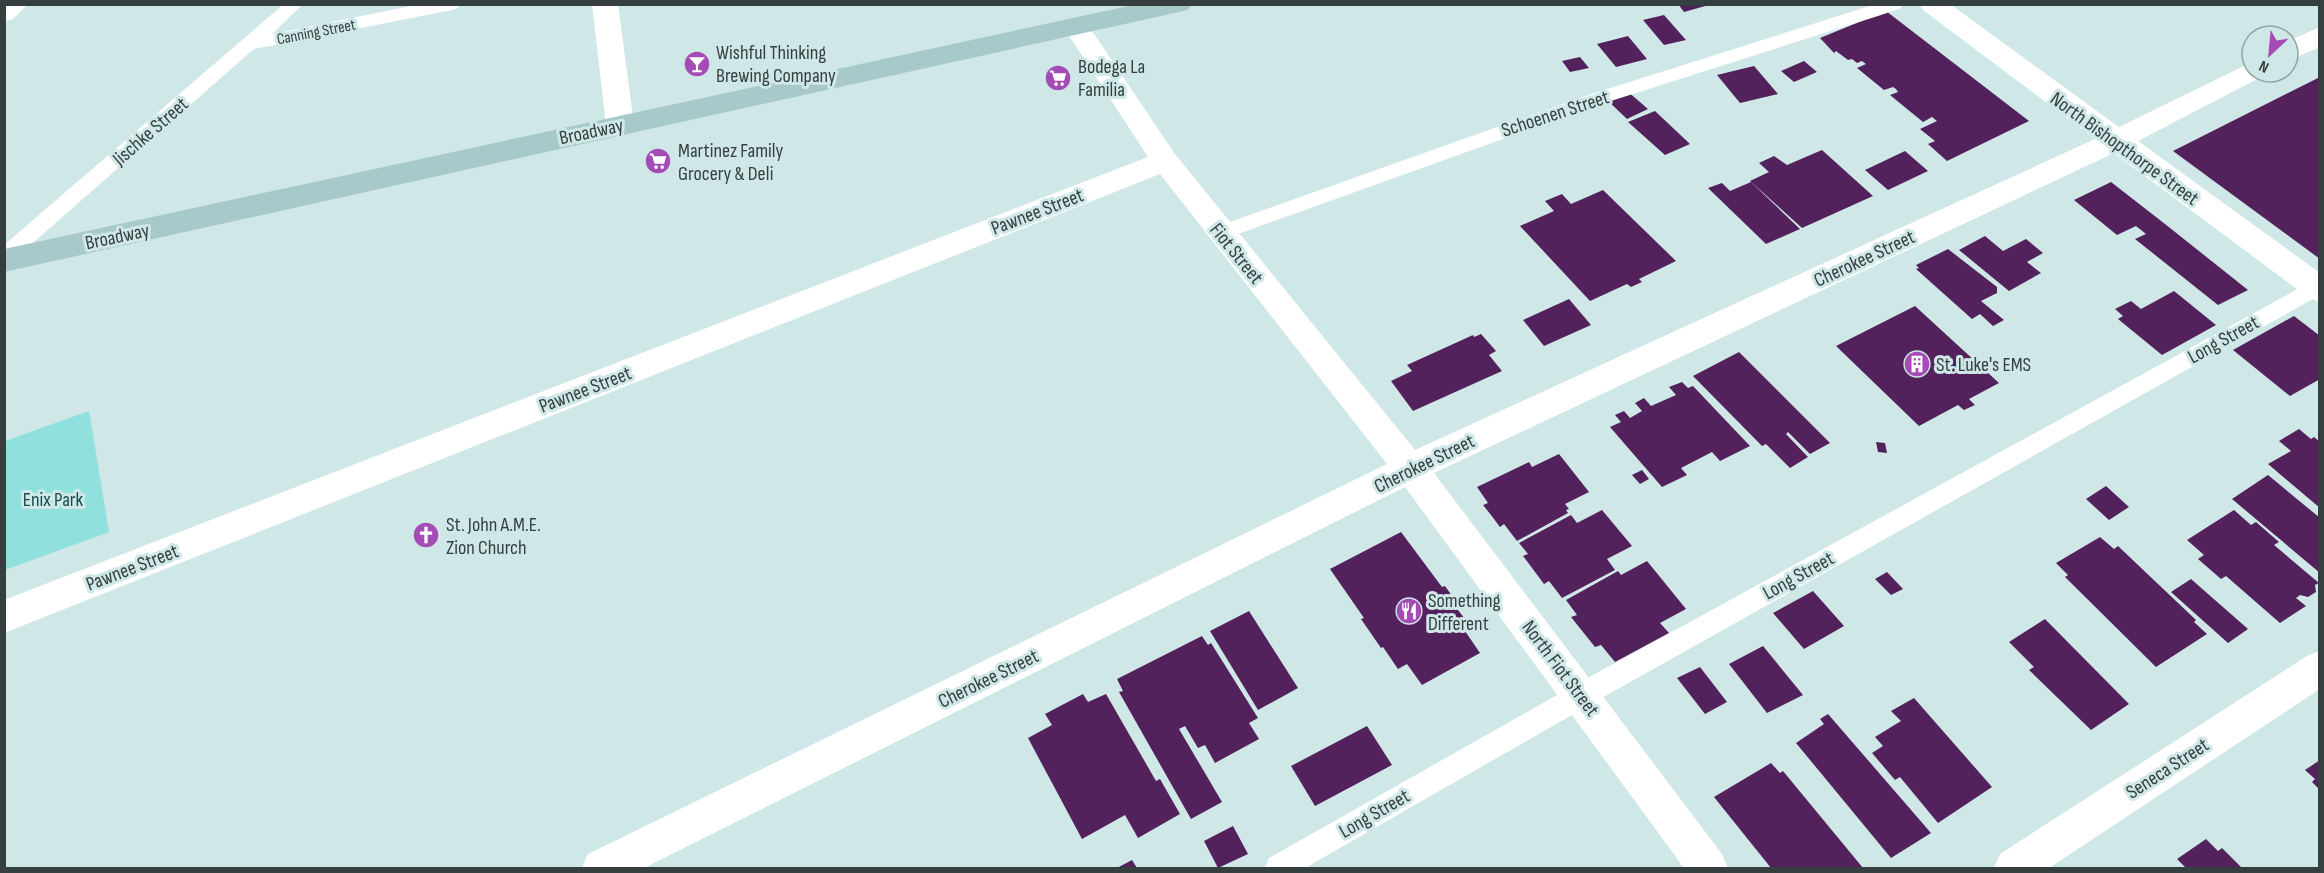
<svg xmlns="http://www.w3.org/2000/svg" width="2324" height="873" viewBox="0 0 2324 873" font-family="'Sofia Sans Condensed',sans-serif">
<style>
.green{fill:#90e0de}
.building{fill:#53225c}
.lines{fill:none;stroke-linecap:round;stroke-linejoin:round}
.lane{fill:#fff;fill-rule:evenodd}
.street{fill:#fff;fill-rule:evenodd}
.secondary{fill:#a8c9c9;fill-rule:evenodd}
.labels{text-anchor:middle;stroke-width:6;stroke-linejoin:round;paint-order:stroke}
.far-street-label{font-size:16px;fill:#353f3f;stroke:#cfe8e7}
.poi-label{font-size:20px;fill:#353f3f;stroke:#cfe8e7;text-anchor:start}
.street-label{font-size:20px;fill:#353f3f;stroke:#cfe8e7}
.park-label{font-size:20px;fill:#154c4c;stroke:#cfe8e7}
</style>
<rect width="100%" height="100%" fill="#cfe8e7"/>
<path class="green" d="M89 411 109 532 5 570V441Z"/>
<path class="building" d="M1678 4H1709V5L1684 12Z
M1886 11 2029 121 1947 161 1928 144 1935 141 1920 129 1937 121 1932 117 1923 122 1890 95 1898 92 1896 89 1893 87 1884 90 1857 68 1866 64 1862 61 1857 63 1852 59 1848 60 1836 51 1834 53 1820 38Z
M1664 15 1686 40 1664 45 1643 20Z
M1628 36 1647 59 1616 67 1597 44Z
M1580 57 1589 68 1570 72 1562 61Z
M1804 61 1817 72 1794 82 1781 71Z
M1754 66 1778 94 1740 103 1717 75Z
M2320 77V259L2173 151Z
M1626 90 1648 109 1627 119 1605 98Z
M1655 111 1690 144 1665 155 1628 122Z
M1822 150 1873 196 1802 228 1750 181 1769 172 1759 163 1774 156 1787 165Z
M1905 151 1928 171 1888 190 1865 170Z
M1751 182 1800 229 1766 244 1708 188 1722 183 1730 191Z
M2111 182 2165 224 2248 290 2218 305 2135 239 2146 234 2136 226 2117 235 2074 200Z
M1603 190 1676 261 1639 279 1642 282 1631 287 1627 284 1590 301 1520 226 1554 211 1545 201 1562 194 1571 204Z
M1985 236 2003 251 2026 239 2043 253 2027 262 2041 273 2009 291 1959 250Z
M1948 249 1997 287V293L1981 301 2004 320 1993 326 1980 314 1972 319 1916 269 1919 268 1916 265Z
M2174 291 2216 325 2162 355 2118 319 2123 316 2115 309 2131 301 2141 309Z
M1569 299 1591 325 1544 346 1523 320Z
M1915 306 1999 383 1969 399 1975 405 1964 410 1958 405 1919 426 1836 346Z
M2294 316 2320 336V379L2290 396 2233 350Z
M1481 334 1496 351 1489 355 1502 371 1413 411 1391 381 1412 371 1407 365 1473 335 1474 337Z
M1739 352 1830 443 1810 454 1788 432 1786 434 1808 457 1790 468 1766 444 1762 446 1693 376Z
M1682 382 1688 388 1693 386 1750 446 1720 461 1712 452 1681 468 1687 475 1662 487 1610 427 1621 422 1615 415 1624 411 1630 418 1642 411 1635 403 1644 398 1651 406 1676 395 1669 387Z
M2299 429 2311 439 2314 437 2320 442V508L2268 464 2291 451 2279 441Z
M1876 442 1885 443 1887 453 1878 452Z
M1559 454 1589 492 1565 504 1569 509 1566 510 1568 513 1517 541 1504 524 1500 527 1491 515 1483 505 1488 503 1477 487 1529 462 1532 467Z
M1642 470 1649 479 1640 484 1632 475Z
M2268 475 2320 518V573L2232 499Z
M2106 486 2129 507 2109 520 2086 499Z
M1602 510 1632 546 1607 559 1615 570 1562 598 1549 581 1544 584 1523 556 1528 554 1519 543 1571 515 1577 523Z
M2234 510 2251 525 2256 522 2279 542 2274 545 2319 583 2315 585 2316 592 2308 597 2300 595 2296 598 2306 606 2280 623 2226 576 2221 579 2198 559 2204 555 2187 540Z
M1401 532 1442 587 1445 586 1457 603 1454 605 1472 628 1465 631 1480 653 1422 685 1407 664 1398 669 1383 647 1381 648 1361 619 1364 618 1330 569Z
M2100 537 2114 549 2118 546 2196 620 2194 622 2207 634 2156 667 2065 577 2068 575 2056 563Z
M1647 561 1686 609 1660 623 1669 633 1615 662 1601 645 1595 647 1571 617 1577 615 1566 600 1618 571 1621 575Z
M1887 572 1903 589 1891 595 1875 579Z
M2191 579 2248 629 2228 643 2171 592Z
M1813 591 1844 626 1804 649 1773 613Z
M1249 611 1298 688 1258 710 1210 631Z
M2045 619 2129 704 2091 730 2029 670 2034 667 2009 642Z
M1202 636 1208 645 1211 643 1258 718 1249 723 1259 739 1215 763 1205 745 1198 748 1185 726 1179 729 1222 802 1191 819 1119 692 1123 691 1117 679Z
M1763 646 1803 695 1767 713 1729 664Z
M1700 667 1727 702 1705 714 1677 678Z
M1083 694 1088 702 1106 694 1156 781 1160 779 1180 814 1138 838 1125 815 1082 839 1028 738 1052 725 1045 714Z
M1914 698 1992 787 1938 823 1900 777 1895 780 1872 753 1883 746 1875 737 1901 721 1891 711Z
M1828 714 1931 833 1891 858 1796 743 1824 724 1820 719Z
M1367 726 1392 765 1315 806 1291 766Z
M2320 760V790L2312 782 2315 779 2305 770Z
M1771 763 1780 773 1783 771 1863 868H1771L1714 797Z
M1233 826 1248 854 1218 868 1204 841Z
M2206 839 2218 851 2222 848 2242 868H2186L2177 859Z
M1132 860 1137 868H1117Z"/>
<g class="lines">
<path class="lane" d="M284 4H303L272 34 421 4H460L458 8 452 10 254 49 11 262 4 265V245Z
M1876 4H1903L1901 8 1878 16 1592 107 1227 238 1220 241 1213 238 1210 233 1213 228 1579 98Z
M2320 277V295L1591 704 1305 868H1265L1269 858 1573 686Z"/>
<path class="street" d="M4 4H28L13 19 4 21Z
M592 4H618L634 125 630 132 620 135 610 132 606 125Z
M1919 4H1950L2119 127 2252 62V72H2265L2261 77 2138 141 2320 273V302L2309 298 2114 153 1434 473 1722 854 1728 868H1684L1405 487 644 868H582L588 854 1387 464 1160 174 4 633V600L1148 157 1064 28 1068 22 1077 19 1086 22 1175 154 1415 450 2095 139 1923 10Z
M2320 27V47L2288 61V41Z
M2320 651V689L2049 868H1994L2000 854 2307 656Z"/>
<path class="secondary" d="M1138 4H1192L1188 10 1179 12 4 272V249Z"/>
</g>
<defs>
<symbol id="bar-disc" viewBox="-11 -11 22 22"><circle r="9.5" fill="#a54bb6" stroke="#cfe8e7"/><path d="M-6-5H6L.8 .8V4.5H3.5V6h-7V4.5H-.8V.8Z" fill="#fff"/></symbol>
<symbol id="supermarket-disc" viewBox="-11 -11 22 22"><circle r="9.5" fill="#a54bb6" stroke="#cfe8e7"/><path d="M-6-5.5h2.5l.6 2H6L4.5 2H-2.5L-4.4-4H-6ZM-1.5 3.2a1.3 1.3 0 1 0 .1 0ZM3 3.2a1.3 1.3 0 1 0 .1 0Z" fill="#fff"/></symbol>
<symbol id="building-disc" viewBox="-11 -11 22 22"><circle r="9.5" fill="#a54bb6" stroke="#cfe8e7"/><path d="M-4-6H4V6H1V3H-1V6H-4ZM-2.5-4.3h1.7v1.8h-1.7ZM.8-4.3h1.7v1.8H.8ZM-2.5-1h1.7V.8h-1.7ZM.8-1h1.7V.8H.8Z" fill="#fff"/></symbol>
<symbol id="church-disc" viewBox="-11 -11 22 22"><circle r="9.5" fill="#a54bb6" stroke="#cfe8e7"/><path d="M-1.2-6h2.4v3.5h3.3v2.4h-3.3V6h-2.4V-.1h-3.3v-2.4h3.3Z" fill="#fff"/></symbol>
<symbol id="restaurant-disc" viewBox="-11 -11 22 22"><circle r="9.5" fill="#a54bb6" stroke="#cfe8e7"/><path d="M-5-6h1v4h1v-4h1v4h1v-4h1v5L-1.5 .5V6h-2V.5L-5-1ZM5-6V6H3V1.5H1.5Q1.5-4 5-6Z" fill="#fff"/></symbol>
</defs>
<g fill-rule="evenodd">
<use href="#bar-disc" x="682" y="49" width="30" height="30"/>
<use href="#supermarket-disc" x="1043" y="63" width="30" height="30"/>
<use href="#supermarket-disc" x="643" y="146" width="30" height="30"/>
<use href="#building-disc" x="1902" y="349" width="30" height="30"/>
<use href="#church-disc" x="411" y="520" width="30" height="30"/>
<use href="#restaurant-disc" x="1394" y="596" width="30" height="30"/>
</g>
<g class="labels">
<g class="far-street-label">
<text transform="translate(316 31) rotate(-11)" y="6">Canning Street</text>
</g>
<g class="poi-label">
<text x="716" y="59">Wishful Thinking<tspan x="716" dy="23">Brewing Company</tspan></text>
<text x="1078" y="73">Bodega La<tspan x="1078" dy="23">Familia</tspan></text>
<text x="678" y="157">Martinez Family<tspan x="678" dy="23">Grocery &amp; Deli</tspan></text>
<text x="1936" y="371">St. Luke's EMS</text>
<text x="446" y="531">St. John A.M.E.<tspan x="446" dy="23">Zion Church</tspan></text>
<text x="1428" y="607">Something<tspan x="1428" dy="23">Different</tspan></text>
</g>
<g class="street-label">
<text transform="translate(1555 113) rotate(-18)" y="7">Schoenen Street</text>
<text transform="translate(150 131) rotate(-41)" y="7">Jischke Street</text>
<text transform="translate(591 131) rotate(-12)" y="7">Broadway</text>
<text transform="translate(2125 148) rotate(36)" y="7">North Bishopthorpe Street</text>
<text transform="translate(1037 211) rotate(-21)" y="7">Pawnee Street</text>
<text transform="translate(117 236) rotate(-12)" y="7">Broadway</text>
<text transform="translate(1237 253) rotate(51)" y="7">Fiot Street</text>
<text transform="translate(1864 258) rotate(-25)" y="7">Cherokee Street</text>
<text transform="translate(2223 339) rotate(-29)" y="7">Long Street</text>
<text transform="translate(585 389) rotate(-21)" y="7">Pawnee Street</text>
<text transform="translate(1424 463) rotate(-26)" y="7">Cherokee Street</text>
<text transform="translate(132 567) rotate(-21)" y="7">Pawnee Street</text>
<text transform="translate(1798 575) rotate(-29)" y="7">Long Street</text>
<text transform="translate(1561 668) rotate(53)" y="7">North Fiot Street</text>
<text transform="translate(988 678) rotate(-26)" y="7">Cherokee Street</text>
<text transform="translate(2167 768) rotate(-33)" y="7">Seneca Street</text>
<text transform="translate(1374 813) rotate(-30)" y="7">Long Street</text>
</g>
<g class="park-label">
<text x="53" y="506">Enix Park</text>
</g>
</g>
<rect width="2324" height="873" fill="none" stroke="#353f3f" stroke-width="12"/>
<g transform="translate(2270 54) rotate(206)"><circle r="28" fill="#cfe8e7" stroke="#91a4a4" stroke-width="1.5"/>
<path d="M0-4.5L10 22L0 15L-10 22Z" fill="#a54bb6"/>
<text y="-9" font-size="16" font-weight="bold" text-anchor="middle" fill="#353f3f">N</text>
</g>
</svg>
